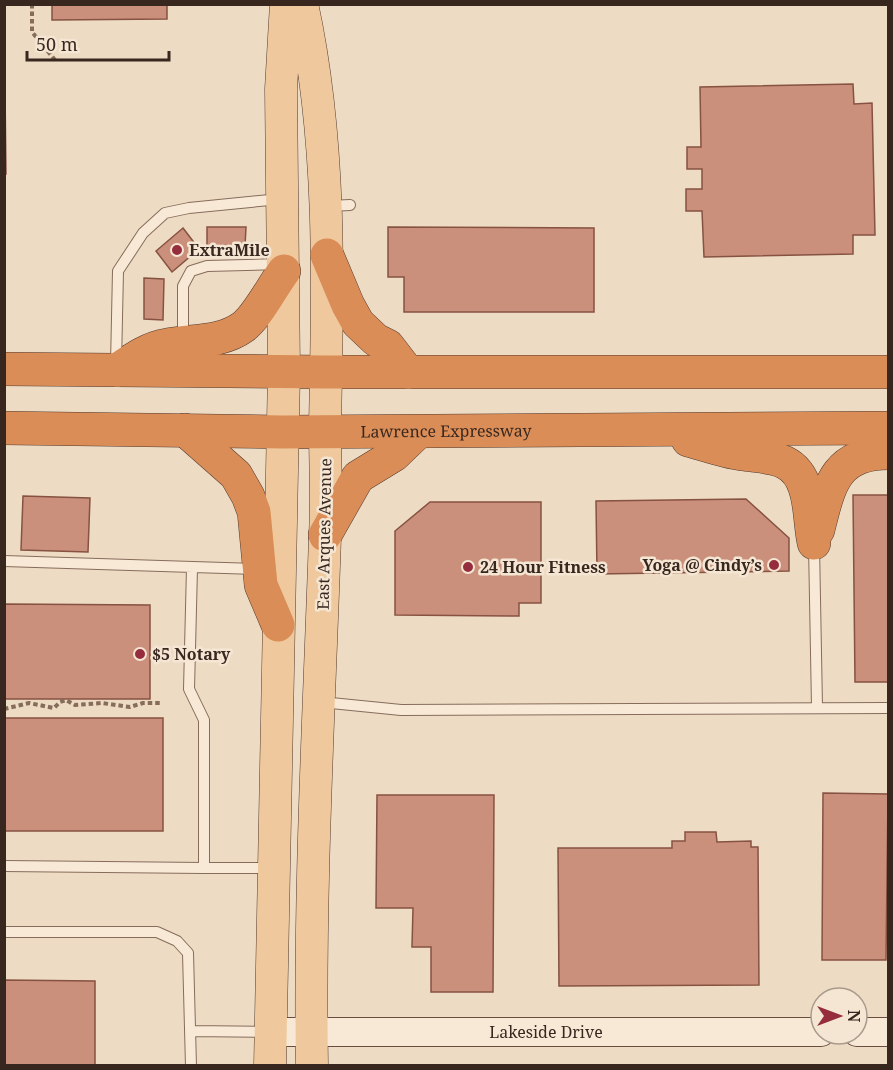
<svg xmlns="http://www.w3.org/2000/svg" width="893" height="1070" viewBox="0 0 893 1070" font-family="'Noto Serif',serif">
<style>
.building{fill:#ca907b;stroke:#865241;stroke-width:1.5}
.lines{fill:none;stroke-linecap:round;stroke-linejoin:round}
.lane-casing{stroke:#876c5b;stroke-width:12}
.secondary-casing{stroke:#694d3e;stroke-width:30}
.primary-casing{stroke:#553b2f;stroke-width:33}
.highway-casing{stroke:#553b2f;stroke-width:34}
.path{stroke:#876c5b;stroke-width:4;stroke-dasharray:4.5 3;stroke-linecap:butt}
.lane{stroke:#f8e9d7;stroke-width:10}
.secondary{stroke:#f8e9d7;stroke-width:28}
.primary{stroke:#efc99d;stroke-width:32}
.highway{stroke:#da8d57;stroke-width:33}
.poi-dot{fill:#952d3d;stroke:#f5e6d4;stroke-width:2}
.labels{text-anchor:middle;stroke-width:5;stroke-linejoin:round;paint-order:stroke}
.poi-label{font-size:16px;font-weight:bold;fill:#38271f;stroke:#f5e6d4;text-anchor:start}
.street-label{font-size:16px;fill:#38271f;stroke:#f5e6d4}
</style>
<rect width="100%" height="100%" fill="#eddbc4"/>
<path class="building" d="M52 4H167V19L52 20Z
M4 9 6 174H4Z
M853 84 854 104 872 103 875 235H853V254L704 257 702 211H686V189H702V169H687V147H701L700 87Z
M207 227H246L245 246 207 245Z
M388 227 594 228V312H404V277H388Z
M183 228 199 249 172 272 156 251Z
M144 278 164 279 163 320 144 319Z
M853 495H888V682H855Z
M23 496 90 498 88 552 21 550Z
M746 499 789 538V571L597 574 596 501Z
M430 502H541V603H519V616L395 615V531Z
M4 604 150 605V699H4Z
M4 718H163V831H4Z
M823 793 888 794 886 960H822Z
M377 795H494L493 992H431V947H412L413 908H376Z
M685 832H716L717 842 751 841V847H758L759 985 559 986 558 848H672V841H685Z
M4 980 95 981V1066H4Z"/>
<g class="lines">
<defs>
<path id="lane" d="M329 206 350 205
M183 339V286L191 271 207 266 281 264
M116 364 118 271 143 233 165 213 189 208 280 199
M814 545 817 707
M4 561 256 569
M192 568 189 689 204 720V868H272
M321 702 401 710 888 708
M4 866 204 868
M4 932H157L177 941 188 953 191 1066
M192 1031 270 1032"/>
<g id="secondary">
<path id="s1" d="M270 1032H821"/>
<path d="M857 1032H888"/>
</g>
<path id="primary" d="M302 4C332 142 328 285 325 425 325 462 327 500 325 537 319 713 309 889 312 1066
M270 1066 284 372 281 89 286 4"/>
<g id="highway">
<path d="M327 255 348 305 358 323 376 340 388 346 408 372"/>
<path d="M4 369 326 372H888"/>
<path d="M117 370C133 359 148 348 167 345 192 340 221 343 243 327 257 317 272 287 284 271"/>
<path id="s2" d="M4 428 283 432 888 428"/>
<path d="M185 430 236 475 248 496 254 512 261 585 278 625"/>
<path d="M688 440C706 445 724 452 742 454 770 458 795 456 805 488 811 505 810 526 814 543"/>
<path d="M818 530C829 487 834 453 888 453"/>
<path d="M325 535 358 477 394 455 418 432"/>
</g>
</defs>
<use href="#lane" class="lane-casing"/>
<use href="#secondary" class="secondary-casing"/>
<use href="#primary" class="primary-casing"/>
<use href="#highway" class="highway-casing"/>
<path class="path" d="M32 4V32L55 60
M4 709 29 703 54 708 60 702 66 700 75 705 102 703 130 707 143 703H160"/>
<use href="#lane" class="lane"/>
<use href="#secondary" class="secondary"/>
<use href="#primary" class="primary"/>
<use href="#highway" class="highway"/>
</g>
<g class="poi-dot">
<circle cx="177" cy="250" r="6"/>
<circle cx="774" cy="565" r="6"/>
<circle cx="468" cy="567" r="6"/>
<circle cx="140" cy="654" r="6"/>
</g>
<g class="labels">
<g class="poi-label">
<text x="189" y="256">ExtraMile</text>
<text x="762" y="571" text-anchor="end">Yoga @ Cindy’s</text>
<text x="480" y="573">24 Hour Fitness</text>
<text x="152" y="660">$5 Notary</text>
</g>
<g class="street-label">
<text dy="6" stroke="none"><textPath href="#s2" startOffset="442">Lawrence Expressway</textPath></text>
<text transform="translate(324 534) rotate(-89)" y="6">East Arques Avenue</text>
<text dy="6" stroke="none"><textPath href="#s1" startOffset="276">Lakeside Drive</textPath></text>
</g>
</g>
<rect width="893" height="1070" fill="none" stroke="#38271f" stroke-width="12"/>
<g transform="translate(839 1016) rotate(90)"><circle r="28" fill="#f5e6d4" stroke="#a99a8c" stroke-width="1.5"/>
<path d="M0-4.5L10 22L0 15L-10 22Z" fill="#952d3d"/>
<text y="-9" font-size="16" font-weight="bold" text-anchor="middle" fill="#38271f">N</text>
</g>
<path d="M27 51v9h142v-9" fill="none" stroke="#38271f" stroke-width="3"/>
<text x="36" y="51" font-size="18" fill="#38271f" stroke="#f5e6d4" stroke-width="4.5" paint-order="stroke">50 m</text>
</svg>
